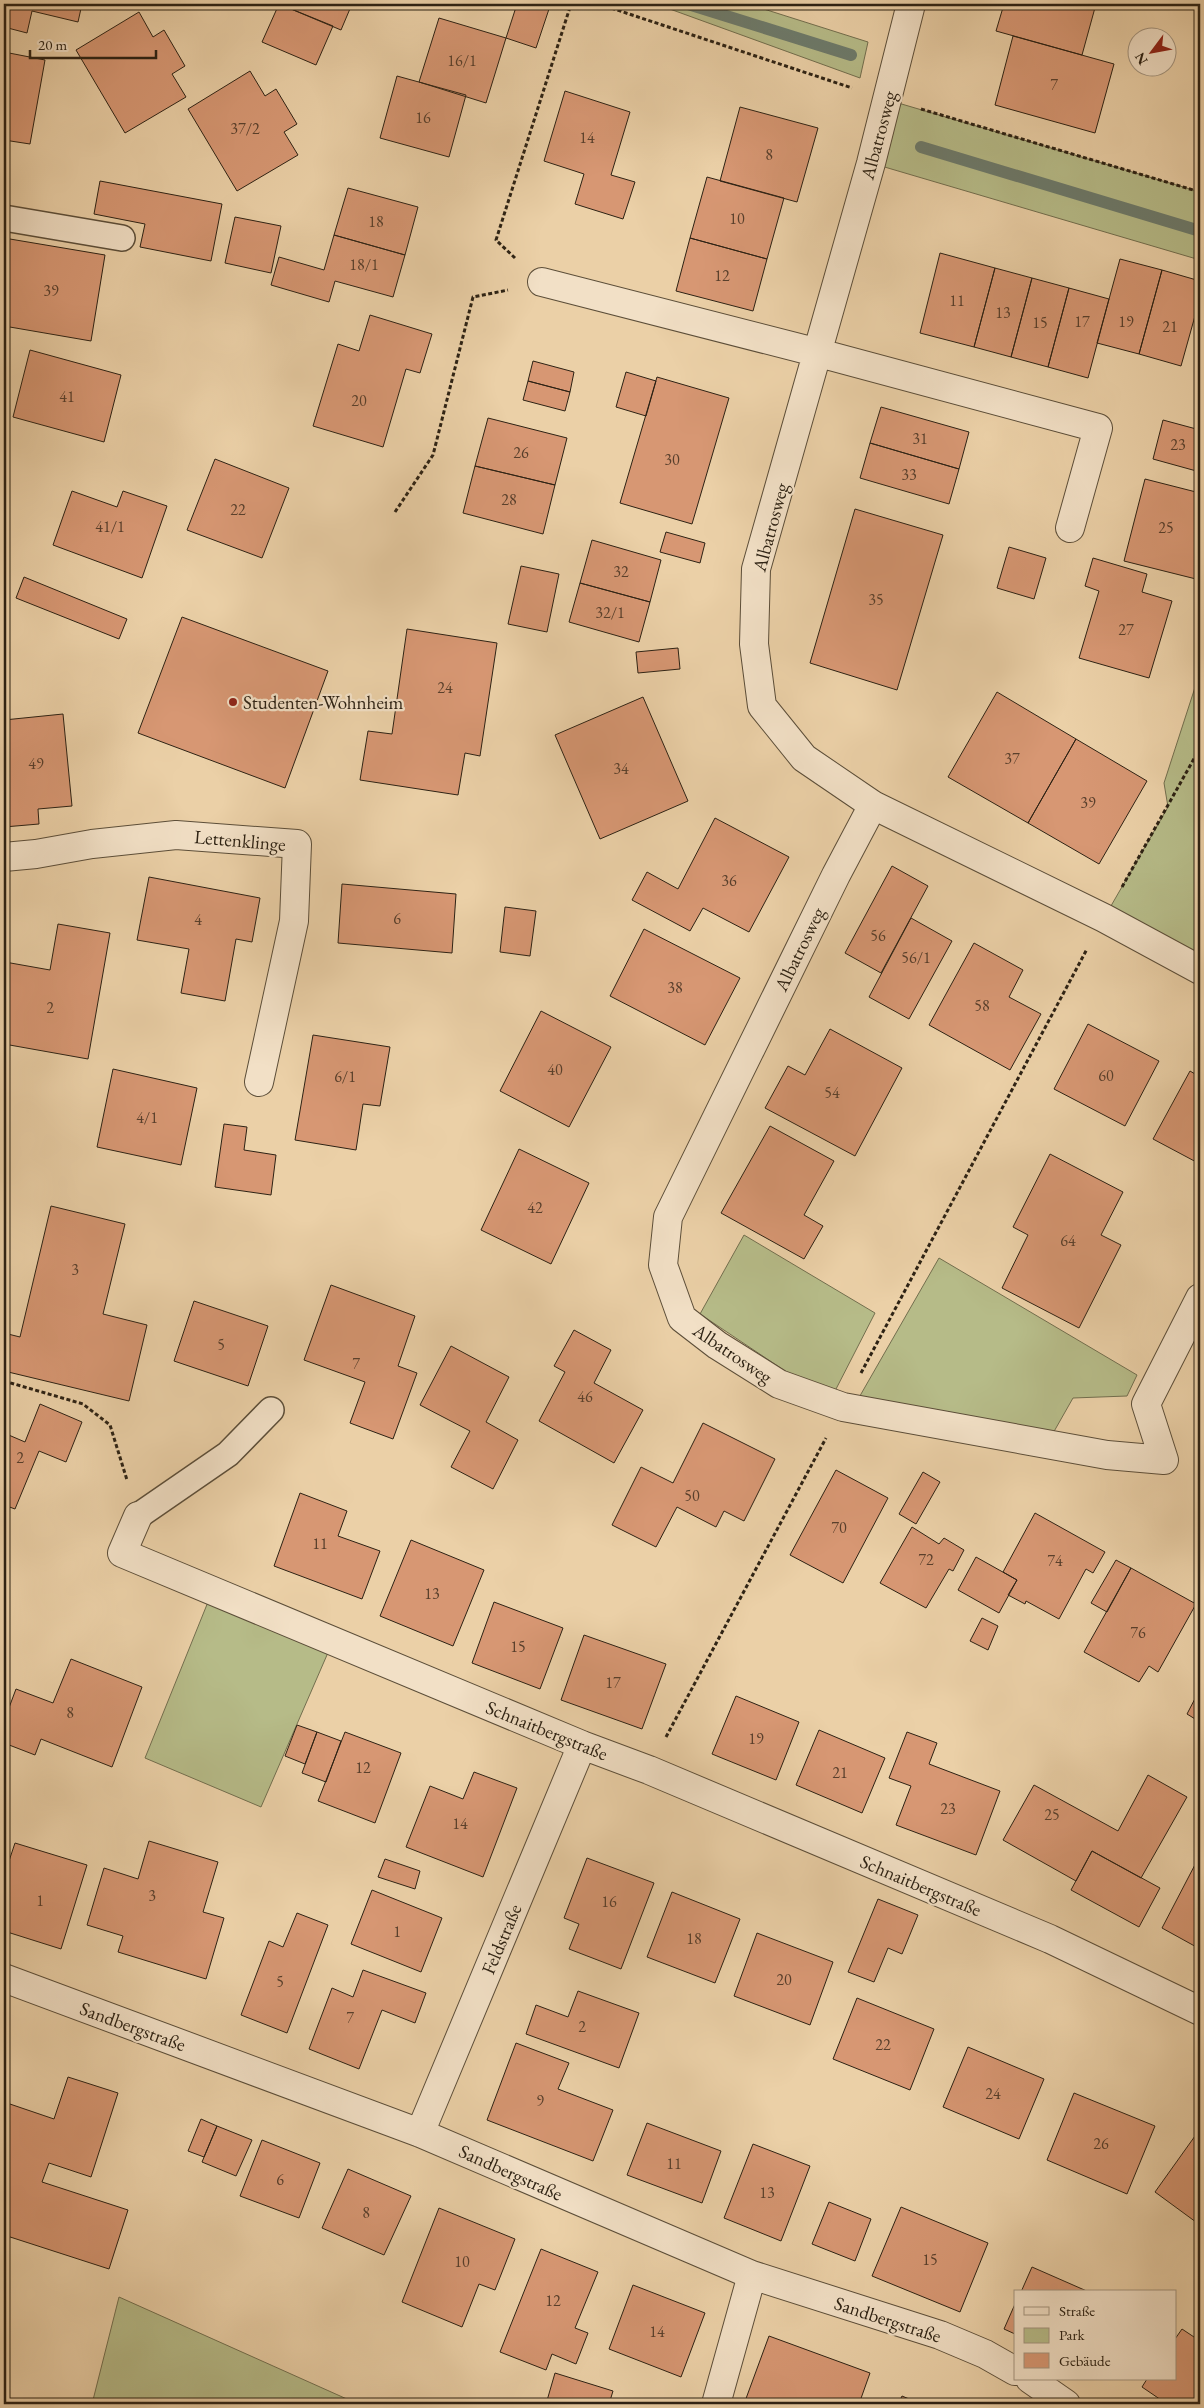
<svg xmlns="http://www.w3.org/2000/svg" width="1204" height="2408" viewBox="0 0 1204 2408" font-family="'EB Garamond',serif">
<style>
.green{fill:#b6bb88;stroke:#726e4e}
.lines{fill:none;stroke-linecap:round;stroke-linejoin:round}
.stream{stroke:#6d7b6c;stroke-width:12}
.building{fill:#d79773;stroke:#2d2214}
.service-casing{stroke:#5c4e39;stroke-width:28}
.minor-casing{stroke:#5c4e39;stroke-width:30}
.path{stroke:#2d2214;stroke-width:3;stroke-dasharray:4 2.5;stroke-linecap:butt}
.service{stroke:#f2e0c6;stroke-width:25}
.minor{stroke:#f2e0c6;stroke-width:28}
.poi-dot{fill:#8f2418;stroke:#f2e0c6;stroke-width:2}
.labels{text-anchor:middle;stroke-width:4.5;stroke-linejoin:round;paint-order:stroke}
.number-label{font-size:16px;fill:#583f2c}
.street-label{font-size:19px;fill:#2d2214;stroke:#f2e0c6}
.poi-label{font-size:19px;fill:#2d2214;stroke:#f2e0c6;text-anchor:start}
</style>
<rect width="100%" height="100%" fill="#ebd0a7"/>
<filter id="stains"><feTurbulence type="fractalNoise" baseFrequency=".004" numOctaves="4"/><feColorMatrix values="0 0 0 0 .2 0 0 0 0 .09 0 0 0 0 .02 0 0 0 .5 -.17"/></filter>
<radialGradient id="worn" r=".72"><stop offset=".6" stop-color="#630" stop-opacity="0"/><stop offset="1" stop-color="#630" stop-opacity=".3"/></radialGradient>
<path class="green" d="M656 4H748L868 42 860 78Z
M888 100 1200 192V260L871 163Z
M1200 672V970L1104 918 1168 807 1164 783Z
M744 1235 875 1313 835 1391 791 1375 700 1314Z
M939 1258 1137 1375 1127 1396 1073 1398 1052 1435 857 1401Z
M210 1597 330 1648 261 1807 145 1758Z
M119 2297 358 2404H92Z"/>
<g class="lines">
<path class="stream" d="M688 4 851 55
M921 147 1200 231"/>
</g>
<path class="building" d="M4 4H82L78 22 32 11 27 33 4 27Z
M279 4 333 26 316 65 262 42Z
M279 4H352L341 30Z
M517 4H542L550 6 536 48 506 38Z
M1004 4H1096L1082 55 996 31Z
M139 12 153 37 164 30 185 66 172 74 186 97 125 133 76 50Z
M439 18 506 38 486 103 419 82Z
M1013 36 1114 64 1095 133 995 105Z
M4 52 45 60 30 144 4 140V144Z
M250 71 265 96 276 89 297 124 284 132 298 155 237 191 188 109Z
M397 76 466 95 449 157 380 138Z
M565 91 630 112 611 175 635 182 623 219 575 204 584 174 544 161Z
M740 107 818 128 797 202 720 181Z
M707 177 784 198 767 259 690 238Z
M100 181 222 204 211 261 140 247 145 224 94 214Z
M348 188 418 207 405 255 334 235Z
M235 217 281 226 271 273 225 263Z
M334 235 405 255 393 297 335 281 329 302 271 285 279 257 324 270Z
M4 238 105 255 91 341 4 326Z
M690 238 767 259 753 311 676 291Z
M940 253 995 268 974 347 920 333Z
M1120 259 1162 270 1139 354 1097 343Z
M995 268 1032 278 1011 357 974 347Z
M1162 270 1200 281V298L1181 366 1139 354Z
M1032 278 1069 288 1048 367 1011 357Z
M1069 288 1109 299 1088 378 1048 367Z
M370 315 432 334 420 373 406 369 383 447 313 426 338 344 359 351Z
M30 350 121 375 104 442 13 417Z
M533 361 574 372 570 392 528 381Z
M626 372 656 381 646 416 616 407Z
M657 377 729 398 692 524 620 503Z
M528 381 570 392 565 411 523 400Z
M881 407 969 432 959 469 870 443Z
M488 418 567 438 555 485 475 466Z
M1163 420 1200 430V472L1153 459Z
M870 443 959 469 949 504 860 478Z
M215 459 289 488 262 558 187 530Z
M475 466 555 485 543 534 463 513Z
M1145 479 1200 493V580L1124 561Z
M72 491 117 507 123 491 167 506 142 578 53 545Z
M855 509 943 535 897 690 810 663Z
M666 532 705 543 700 563 660 552Z
M592 540 661 560 650 602 580 583Z
M1009 547 1046 558 1034 599 997 588Z
M1093 558 1147 574 1142 592 1172 601 1149 678 1079 658 1099 591 1085 586Z
M521 566 559 574 547 632 508 624Z
M24 577 127 619 119 639 16 598Z
M580 583 650 602 639 642 569 622Z
M182 617 328 671 285 788 138 733Z
M407 629 497 643 480 756 465 753 458 795 360 780 368 731 392 734Z
M678 648 680 669 638 673 636 652Z
M997 692 1076 739 1028 823 948 777Z
M643 697 688 801 600 839 555 735Z
M63 714 72 806 38 809 39 824 4 827V720Z
M1076 739 1147 781 1099 864 1028 823Z
M715 818 789 857 749 932 703 908 690 931 632 900 647 872 678 889Z
M892 866 928 886 881 973 845 953Z
M149 877 260 898 252 942 236 939 225 1001 181 993 189 949 137 940Z
M342 884 456 894 452 953 338 943Z
M505 907 536 911 530 956 500 952Z
M911 918 952 941 909 1019 869 997Z
M58 924 110 933 88 1059 4 1044 5 962 50 970Z
M644 929 740 978 705 1045 610 996Z
M974 943 1023 970 1009 997 1041 1014 1010 1070 929 1025Z
M541 1011 611 1047 569 1127 500 1091Z
M1088 1024 1159 1061 1125 1126 1054 1089Z
M830 1029 902 1068 855 1156 765 1108 788 1066 805 1075Z
M313 1035 390 1047 380 1106 363 1104 356 1150 295 1140Z
M113 1069 197 1088 181 1165 97 1147Z
M1190 1071 1200 1077V1164L1153 1139Z
M224 1124 247 1127 244 1150 276 1155 271 1195 215 1187Z
M770 1126 834 1161 804 1215 823 1226 804 1259 721 1213Z
M519 1149 589 1183 551 1264 481 1230Z
M1050 1154 1123 1192 1101 1235 1121 1245 1079 1328 1002 1288 1028 1235 1013 1227Z
M51 1206 125 1224 103 1314 147 1325 129 1401 4 1371V1333L20 1337Z
M331 1285 415 1316 398 1366 417 1373 393 1439 350 1423 365 1382 304 1360Z
M194 1301 268 1326 248 1386 174 1361Z
M574 1330 611 1350 594 1383 643 1410 614 1463 539 1421 565 1372 554 1366Z
M451 1346 509 1377 486 1422 518 1440 493 1489 451 1467 470 1431 420 1405Z
M40 1404 82 1422 66 1462 39 1451 15 1509 4 1505V1433L25 1442Z
M703 1423 775 1459 744 1521 724 1511 716 1527 677 1507 656 1547 612 1525 641 1467 673 1483Z
M836 1470 888 1498 843 1583 790 1555Z
M923 1472 940 1482 916 1524 899 1514Z
M300 1493 347 1511 338 1536 380 1551 362 1599 274 1566Z
M1035 1513 1105 1552 1093 1573 1086 1569 1059 1619 1026 1601 1025 1604 1008 1595 1017 1580 1003 1572Z
M912 1527 939 1544 944 1538 964 1550 953 1571 949 1569 926 1608 880 1583Z
M411 1540 484 1570 453 1646 380 1616Z
M976 1557 1017 1580 999 1613 958 1590Z
M1116 1560 1131 1568 1107 1612 1091 1603Z
M1131 1568 1196 1604 1158 1672 1149 1666 1139 1682 1084 1652Z
M494 1602 563 1628 540 1689 472 1663Z
M982 1618 998 1626 988 1650 970 1641Z
M584 1635 666 1664 642 1729 561 1700Z
M71 1659 142 1687 112 1767 41 1739 35 1755 4 1743V1721L16 1689 53 1703Z
M1200 1689V1722L1187 1714Z
M736 1696 799 1722 776 1780 712 1754Z
M297 1725 317 1732 305 1764 285 1756Z
M819 1730 885 1758 862 1813 796 1785Z
M317 1732 341 1741 326 1782 302 1773Z
M345 1732 401 1753 375 1823 318 1801Z
M907 1732 937 1743 929 1764 1000 1791 976 1855 896 1825 911 1786 889 1778Z
M474 1772 517 1788 483 1877 406 1847 430 1786 463 1799Z
M1148 1775 1187 1797 1141 1878 1092 1851 1076 1881 1003 1840 1034 1785 1118 1831Z
M149 1841 218 1862 203 1912 224 1918 206 1979 118 1952 123 1936 87 1925 104 1868 138 1879Z
M15 1843 87 1865 61 1949 4 1931V1869L6 1870Z
M1092 1851 1160 1888 1139 1927 1071 1890Z
M1199 1857 1200 1858V1949L1162 1928Z
M587 1858 654 1883 621 1969 569 1949 579 1924 564 1918Z
M385 1859 420 1871 415 1889 378 1877Z
M372 1890 442 1918 421 1972 351 1944Z
M672 1892 740 1919 715 1983 647 1957Z
M878 1899 918 1915 902 1954 888 1948 874 1982 848 1972Z
M297 1913 328 1925 287 2033 241 2015 269 1941 283 1947Z
M757 1933 833 1962 810 2025 734 1996Z
M363 1970 426 1993 415 2023 382 2010 359 2069 309 2049 332 1988 353 1997Z
M578 1991 639 2013 619 2068 526 2034 536 2005 568 2017Z
M857 1998 934 2029 910 2090 833 2059Z
M516 2043 569 2063 558 2089 613 2110 593 2161 487 2120Z
M968 2047 1044 2079 1019 2139 943 2107Z
M68 2077 118 2093 91 2177 49 2163 42 2182 128 2210 109 2269 4 2235V2102L54 2119Z
M1074 2093 1155 2126 1127 2194 1047 2160Z
M201 2119 217 2126 204 2157 188 2151Z
M647 2123 721 2151 702 2203 627 2175Z
M217 2126 252 2140 236 2176 202 2162Z
M1200 2129V2225L1155 2192Z
M262 2140 320 2163 299 2218 240 2196Z
M753 2144 810 2166 781 2241 724 2218Z
M348 2169 411 2196 384 2255 322 2228Z
M829 2202 871 2219 855 2261 812 2244Z
M901 2207 988 2243 960 2312 872 2276Z
M439 2208 515 2239 495 2290 479 2284 462 2327 402 2302Z
M541 2249 598 2272 575 2328 588 2333 576 2364 552 2354 546 2370 500 2352Z
M1032 2267 1089 2292H1021Z
M633 2285 705 2313 681 2377 609 2349Z
M1015 2304V2334L1004 2329Z
M1182 2329 1200 2341V2404H1167L1142 2387 1147 2379H1175V2339Z
M769 2336 870 2373 859 2404H744Z
M555 2373 613 2391 609 2404H546Z
M902 2396 921 2404H898Z"/>
<g class="lines">
<defs>
<path id="service" d="M4 218 122 238
M138 1516 228 1454 271 1410"/>
<path id="minor" d="M911 4 871 163 756 569 754 644 762 706 804 758 873 805 1104 918 1200 970
M542 282 819 353 1098 428 1070 528
M873 805 836 875 668 1217 663 1265 682 1318 717 1345 779 1384 843 1407 1107 1455 1164 1460 1146 1404 1200 1298
M4 857 36 854 92 844 176 835 297 844 294 921 259 1082
M138 1516 122 1553 582 1745 649 1770 1050 1939 1200 2011
M4 1978 420 2133 752 2275 940 2335 985 2354 1015 2371
M420 2133 582 1745
M1030 2379 1066 2404
M716 2404 752 2275"/>
</defs>
<use href="#service" class="service-casing"/>
<use href="#minor" class="minor-casing"/>
<path class="path" d="M599 4 852 88
M921 109 1200 192
M515 258 496 240 571 4
M395 512 433 455 473 297 508 290
M1122 887 1200 748
M861 1373 1087 949
M4 1381 83 1404 110 1425 127 1480
M666 1737 826 1438"/>
<use href="#service" class="service"/>
<use href="#minor" class="minor"/>
</g>
<circle class="poi-dot" cx="233" cy="702" r="5"/>
<g class="labels">
<g class="number-label">
<text x="462" y="66">16/1</text>
<text x="1054" y="90">7</text>
<text x="423" y="123">16</text>
<text x="245" y="134">37/2</text>
<text x="587" y="143">14</text>
<text x="769" y="160">8</text>
<text x="737" y="224">10</text>
<text x="376" y="227">18</text>
<text x="364" y="270">18/1</text>
<text x="722" y="281">12</text>
<text x="51" y="296">39</text>
<text x="957" y="306">11</text>
<text x="1003" y="318">13</text>
<text x="1082" y="327">17</text>
<text x="1126" y="327">19</text>
<text x="1040" y="328">15</text>
<text x="1170" y="332">21</text>
<text x="67" y="402">41</text>
<text x="359" y="406">20</text>
<text x="920" y="444">31</text>
<text x="1178" y="450">23</text>
<text x="521" y="458">26</text>
<text x="672" y="465">30</text>
<text x="909" y="480">33</text>
<text x="509" y="505">28</text>
<text x="238" y="515">22</text>
<text x="110" y="532">41/1</text>
<text x="1166" y="533">25</text>
<text x="621" y="577">32</text>
<text x="876" y="605">35</text>
<text x="610" y="618">32/1</text>
<text x="1126" y="635">27</text>
<text x="445" y="693">24</text>
<text x="1012" y="764">37</text>
<text x="36" y="769">49</text>
<text x="621" y="774">34</text>
<text x="1088" y="808">39</text>
<text x="729" y="886">36</text>
<text x="397" y="924">6</text>
<text x="198" y="925">4</text>
<text x="878" y="941">56</text>
<text x="916" y="963">56/1</text>
<text x="675" y="993">38</text>
<text x="982" y="1011">58</text>
<text x="50" y="1013">2</text>
<text x="555" y="1075">40</text>
<text x="1106" y="1081">60</text>
<text x="345" y="1082">6/1</text>
<text x="832" y="1098">54</text>
<text x="147" y="1123">4/1</text>
<text x="535" y="1213">42</text>
<text x="1068" y="1246">64</text>
<text x="75" y="1275">3</text>
<text x="221" y="1350">5</text>
<text x="356" y="1369">7</text>
<text x="585" y="1402">46</text>
<text x="20" y="1463">2</text>
<text x="692" y="1501">50</text>
<text x="839" y="1533">70</text>
<text x="320" y="1549">11</text>
<text x="926" y="1565">72</text>
<text x="1055" y="1566">74</text>
<text x="432" y="1599">13</text>
<text x="1138" y="1638">76</text>
<text x="518" y="1652">15</text>
<text x="613" y="1688">17</text>
<text x="70" y="1718">8</text>
<text x="756" y="1744">19</text>
<text x="363" y="1773">12</text>
<text x="840" y="1778">21</text>
<text x="948" y="1814">23</text>
<text x="1052" y="1820">25</text>
<text x="460" y="1829">14</text>
<text x="152" y="1901">3</text>
<text x="40" y="1906">1</text>
<text x="609" y="1907">16</text>
<text x="397" y="1937">1</text>
<text x="694" y="1944">18</text>
<text x="784" y="1985">20</text>
<text x="280" y="1987">5</text>
<text x="350" y="2023">7</text>
<text x="582" y="2032">2</text>
<text x="883" y="2050">22</text>
<text x="993" y="2099">24</text>
<text x="540" y="2106">9</text>
<text x="1101" y="2149">26</text>
<text x="674" y="2169">11</text>
<text x="280" y="2185">6</text>
<text x="767" y="2198">13</text>
<text x="366" y="2218">8</text>
<text x="930" y="2265">15</text>
<text x="462" y="2267">10</text>
<text x="553" y="2306">12</text>
<text x="657" y="2337">14</text>
</g>
<g class="street-label">
<text transform="translate(878 135) rotate(-75)" y="7">Albatrosweg</text>
<text transform="translate(770 527) rotate(-75)" y="7">Albatrosweg</text>
<text transform="translate(240 840) rotate(5)" y="7">Lettenklinge</text>
<text transform="translate(799 949) rotate(-64)" y="7">Albatrosweg</text>
<text transform="translate(733 1353) rotate(34)" y="7">Albatrosweg</text>
<text transform="translate(547 1730) rotate(22)" y="7">Schnaitbergstraße</text>
<text transform="translate(921 1885) rotate(23)" y="7">Schnaitbergstraße</text>
<text transform="translate(501 1939) rotate(-67)" y="7">Feldstraße</text>
<text transform="translate(133 2026) rotate(20)" y="7">Sandbergstraße</text>
<text transform="translate(511 2172) rotate(24)" y="7">Sandbergstraße</text>
<text transform="translate(888 2319) rotate(18)" y="7">Sandbergstraße</text>
</g>
<g class="poi-label">
<text x="243" y="709">Studenten-Wohnheim</text>
</g>
</g>
<rect width="1204" height="2408" fill="none" stroke="#ebd0a7" stroke-width="20"/>
<rect x="5" y="5" width="1194" height="2398" fill="none" stroke="#2d2214" stroke-width="2.5"/>
<rect x="10" y="10" width="1184" height="2388" fill="none" stroke="#2d2214"/>
<rect x="1014" y="2290" width="162" height="90" fill="#f2e0c6" stroke="#a3947f"/>
<rect x="1024" y="2307" width="25" height="8" fill="#f2e0c6" stroke="#a3947f"/>
<text x="1059" y="2316" font-size="15" fill="#2d2214">Straße</text>
<rect x="1024" y="2328" width="25" height="15" fill="#b6bb88" stroke="#a3947f"/>
<text x="1059" y="2340" font-size="15" fill="#2d2214">Park</text>
<rect x="1024" y="2353" width="25" height="15" fill="#d79773" stroke="#a3947f"/>
<text x="1059" y="2366" font-size="15" fill="#2d2214">Gebäude</text>
<g transform="translate(1152 52) rotate(238)"><circle r="24" fill="#f2e0c6" stroke="#a3947f"/>
<path d="M0-4L9 19L0 12L-9 19Z" fill="#8f2418"/>
<text y="-8" font-size="14" font-weight="bold" text-anchor="middle" fill="#2d2214">N</text>
</g>
<path d="M30 50v8h126v-8" fill="none" stroke="#2d2214" stroke-width="2.5"/>
<text x="38" y="50" font-size="15" fill="#2d2214" stroke="#f2e0c6" stroke-width="4" paint-order="stroke">20 m</text>
<rect width="100%" height="100%" filter="url(#stains)"/>
<rect width="100%" height="100%" fill="url(#worn)"/>
</svg>
